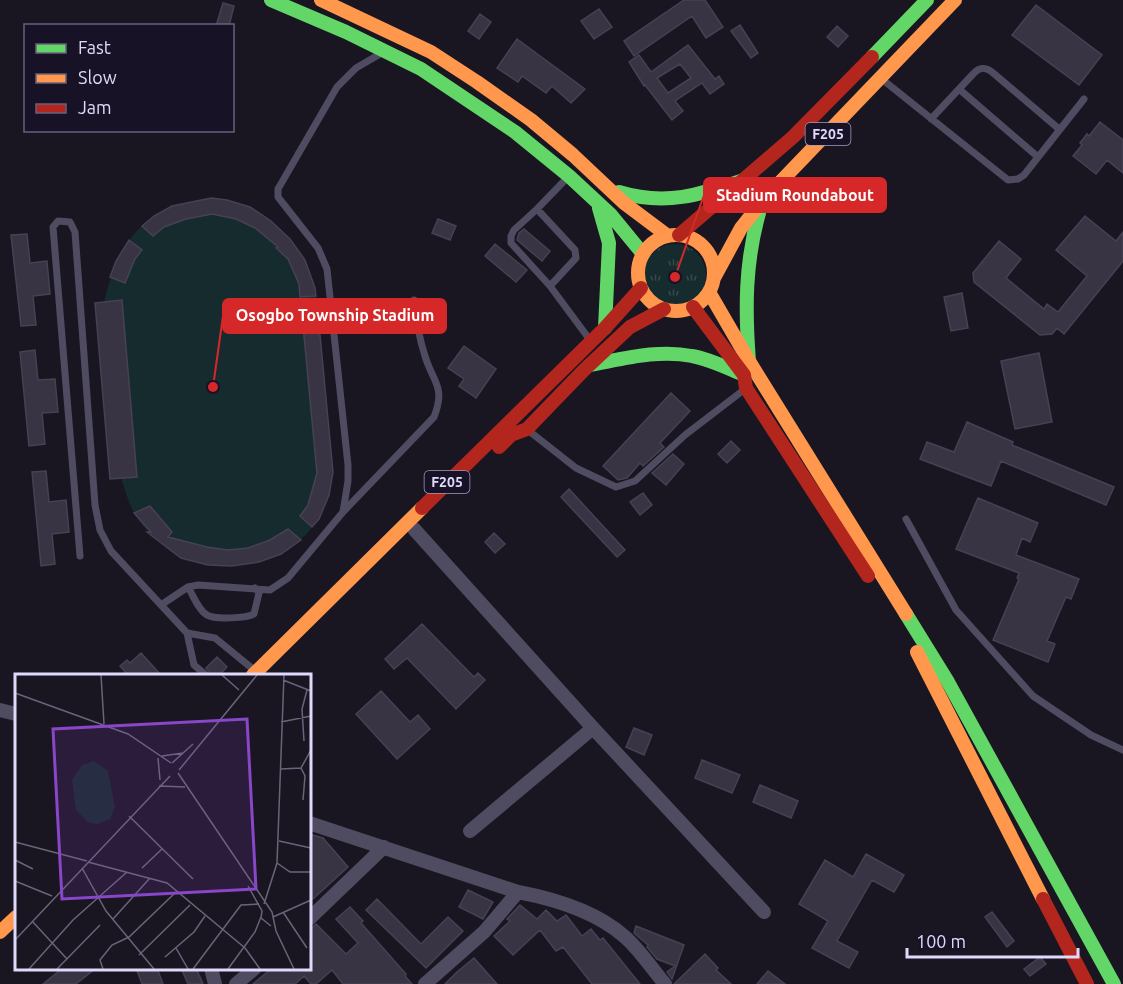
<svg xmlns="http://www.w3.org/2000/svg" width="1123" height="984" viewBox="0 0 1123 984" font-family="Ubuntu,sans-serif">
<style>
.grass{fill:url(#grass-tufts)}
.garden{fill:#162b2d}
.building{fill:#383444;stroke:#464154;stroke-width:1.5;fill-rule:evenodd}
.lines{fill:none;stroke-linecap:round;stroke-linejoin:round}
.lane{stroke:#4f4c61;stroke-width:7}
.street{stroke:#4f4c61;stroke-width:14}
.fast{stroke:#63d668;stroke-width:14}
.slow{stroke:#ff974d;stroke-width:14}
.jam{stroke:#b3261e;stroke-width:14}
.labels{text-anchor:middle;stroke-width:4.5;stroke-linejoin:round;paint-order:stroke}
.shield{fill:#171226;stroke:#a49dbc;stroke-width:1.5}
.shield-label{font-size:14px;font-weight:bold;fill:#e0d9fc}
.inset-road{fill:none;stroke:#696479;stroke-width:1.5}
.view{fill:#8a46c8;fill-opacity:0.15;stroke:#8a46c8;stroke-width:3}
.inset-edge{fill:none;stroke:#e0d9fc;stroke-width:3}
.leader{fill:none;stroke:#d62828;stroke-width:2}
.callout-dot{fill:#d62828;stroke:#171226;stroke-width:2}
.callout{fill:#d62828;stroke:#d62828;stroke-width:2}
.callout-label{font-size:16px;text-anchor:middle;font-weight:bold;fill:#fff}
</style>
<defs>
<pattern id="grass-tufts" width="24" height="20" patternUnits="userSpaceOnUse" patternTransform="scale(1.5)"><rect width="24" height="20" fill="#162b2d"/><path d="M3 7l-1-3M5 7V3M7 7l1-3M15 17l-1-3M17 17v-4M19 17l1-3" fill="none" stroke="#38494c"/></pattern>
</defs>
<rect width="100%" height="100%" fill="#191622"/>
<path class="grass" d="M644 275a31 31 0 1 1 62 0a31 31 0 1 1-62 0Z"/>
<path class="garden" d="M211 198C224 201 241 202 252 208 286 226 302 254 315 288L333 472C330 488 327 505 318 519 297 553 258 567 220 565 207 565 190 563 180 557 163 547 143 529 134 513 128 502 125 489 121 478L110 479 95 303 104 302C119 239 144 207 211 198Z"/>
<path class="building" d="M684 0H705L723 27 706 38 692 16 634 56 624 41Z
M223 3 234 6 229 26H216Z
M1036 5 1102 55 1079 85 1012 35Z
M599 9 612 27 594 39 581 21Z
M480 14 491 22 479 39 468 31Z
M740 25 758 53 751 58 731 31Z
M837 26 848 36 838 47 827 37Z
M517 39 585 89 571 103 552 86 546 93 522 76 518 82 497 68Z
M688 45 715 79 719 76 724 84 710 94 702 83 675 101 683 111 672 120 645 85 644 86 629 62 639 55 651 72ZM680 64 691 78 668 93 657 78Z
M1100 122 1123 140V173L1107 160 1096 174 1073 156 1082 145 1080 143 1087 134 1089 136Z
M211 198 227 200 250 207 271 221 290 239 305 260 315 288 316 296 300 297 299 284 288 259 276 248 278 247 255 228 236 219 212 214 186 219 164 227 153 236 142 226 154 216 172 206Z
M1085 216 1116 241 1123 232V261L1064 334 1057 328 1052 334 1040 335 974 282 973 273 999 241 1021 259 1006 278 1044 309 1047 304 1058 312 1087 276 1056 250Z
M438 219 456 226 450 240 432 233Z
M524 229 550 251 542 261 517 240 519 233Z
M27 234 30 263 47 261 50 294 33 296 36 325 21 326 11 235Z
M129 240 142 250 135 259 125 283 110 277 116 261Z
M495 244 527 270 516 282 485 256Z
M962 293 968 328 951 331 944 297Z
M122 300 137 477 110 479 95 303Z
M318 314 333 472 329 495 319 519 312 527 300 516 308 505 317 473 302 315Z
M464 346 496 369 476 398 459 386 464 379 448 368Z
M35 350 38 380 55 379 58 412 42 413 45 444 29 446 20 352Z
M1039 353 1052 422 1015 429 1001 361Z
M671 393 690 411 660 443 664 447 643 466 640 463 627 478 618 480 603 466Z
M967 422 1013 442 1012 445 1114 487 1106 505 1001 461 991 486 920 459 927 442 954 452Z
M731 441 740 450 727 463 718 454Z
M673 454 684 464 666 485 652 473Z
M46 471 49 502 66 500 69 532 52 534 55 564 41 566 32 472Z
M569 489 625 550 617 557 561 497Z
M643 493 652 505 640 515 630 502Z
M978 498 1038 523 1030 542 1022 538 1016 555 1079 579 1071 599 1066 597 1047 641 1055 644 1048 662 993 640 1019 579 1017 578 1019 573 956 549Z
M150 506 172 532 168 537 207 547 228 550 248 548 270 540 288 529 301 540 281 554 259 562 232 566 208 565 181 558 147 532H151L134 513Z
M494 533 505 544 495 553 485 542Z
M422 624 474 677 478 673 485 680 456 709 407 658 394 669 385 659Z
M141 653 161 675H128L120 666 127 660 130 663Z
M217 657 227 667 219 675H212L206 668Z
M381 691 410 722 418 715 430 729 397 759 356 714Z
M634 728 652 735 644 755 626 747Z
M702 760 740 775 732 793 695 778Z
M760 785 798 801 791 818 753 802Z
M309 834 323 838 348 867 313 899 309 894Z
M866 854 904 875 894 892 872 880 837 941 858 952 849 968 812 948 828 921 799 904 825 860 853 877Z
M468 890 493 902 483 919 459 907Z
M377 899 421 944 448 917 463 931 426 968 366 910Z
M520 905 537 919 546 910 557 921 566 915 582 936 591 929 600 940 603 938 640 984H592L563 947 556 951 540 930 513 955 494 936 510 921 507 919Z
M350 907 363 921 361 923 406 974 405 976 412 984H343L332 970 316 984H311L304 976 295 984H253L272 968H309V931L316 924 346 954 358 943 336 919Z
M992 912 1014 941 1007 947 985 917Z
M636 926 684 945 672 979 667 972 675 966 657 959 647 947 648 945 634 933Z
M705 954 718 968 716 970 731 984H674Z
M1040 957 1046 964 1030 976 1024 969Z
M474 958 497 984H445L457 972Z
M63 968H96L76 984H43Z
M136 968H157L163 984H142Z
M181 968H196L203 984H188Z
M768 971 785 984H757Z"/>
<g class="lines">
<path class="lane" d="M883 80 1008 180 1018 179 1024 175 1084 99
M959 89 1038 157
M931 119 974 73C980 67 985 67 992 72L1059 129
M567 178 537 209 514 230 511 236V243L550 286 590 340
M537 209 575 250 576 258 550 286
M529 431 576 468 616 487 635 481 685 435 745 389
M343 512 434 417C446 386 433 383 425 356 419 338 416 319 414 300
M906 519 956 610 1033 696 1091 735 1123 750
M80 556 53 227 58 221 70 222 75 232 95 505 100 530 111 551 187 633
M188 587C193 595 199 611 207 615 215 620 247 618 254 614L259 593 255 588
M161 605 188 587 198 585 270 590 288 578 343 512 348 481V465L327 269 318 248 278 197V189L337 87 356 68 380 54
M206 675 194 665 187 633 215 638 254 670"/>
<path class="street" d="M414 529 593 728 764 912
M0 710 16 714
M309 823 518 892C555 899 596 911 625 937 640 950 652 969 665 984
M470 831 593 728
M309 919 384 847
M211 968 215 984
M236 984 255 968
M425 984 484 932 518 892"/>
<path class="fast" d="M271 0 346 32 421 69 515 132 569 176 611 215 643 254
M872 57 927 0
M619 192C665 206 700 195 744 180
M599 208 609 243 605 328
M749 361C745 310 745 263 759 213
M590 365C623 359 658 349 692 356 710 359 727 368 744 375
M906 614 948 682 1114 984"/>
<path class="slow" d="M321 0 431 52 477 82 531 120 573 155 624 203 668 236
M638 273a38 38 0 1 1 76 0a38 38 0 1 1-76 0Z
M714 278 741 228 764 199 955 0
M709 292 749 361 906 614
M917 652 1043 899
M253 675 422 508
M0 932 16 917"/>
<path class="jam" d="M679 235 793 137 872 57
M693 307 744 375 746 388 868 576
M499 447 511 435 527 429 584 370 630 327 664 309
M422 508 605 328 641 288
M1043 899 1087 984"/>
</g>
<g class="labels">
<g class="shield">
<rect x="805.5" y="123" width="45" height="22" rx="4.5"/>
<rect x="424.5" y="471" width="45" height="22" rx="4.5"/>
</g>
<g class="shield-label">
<text x="828" y="139">F205</text>
<text x="447" y="487">F205</text>
</g>
</g>
<g transform="translate(15 674)">
<rect width="296" height="296" fill="#191622"/>
<path d="M79 87 93 97 100 133 95 145 83 150 74 149 61 136 57 106 67 91Z" fill="#162b2d"/>
<path class="inset-road" d="M86 1 89 50M207 1 224 16M268 6 296 17M0 19 113 60 156 89M266 48 296 42M289 67 287 35 292 16M147 82 168 79M143 84 145 106M157 89 178 70M266 95 286 94M164 96 242 1M163 99 257 238 261 257 279 295M144 112 170 113M288 126 290 102 286 94 296 76M114 142 178 205M264 167 296 174M0 168 72 187M0 186 18 195M73 188 152 209 230 274 245 295M262 189 275 198H296M67 194 91 237 139 295M127 194 147 175M0 207 37 222M233 212 247 237 246 244 256 252M249 230 262 189 269 1M268 238 292 274M258 243 296 226M98 245 135 204M17 247 52 285M0 266 155 102M161 274 173 295M124 281 175 231M150 283 179 258 190 242M14 295 58 246 112 198M42 295 85 251M88 295 85 286 97 271 114 263 161 218M178 295 226 231 244 230M213 295 240 258 246 243"/>
<path class="view" d="M232 45 241 215 47 225 38 55Z"/>
<rect width="296" height="296" class="inset-edge"/>
</g>
<path class="leader" d="M675 277L704 195M213 387L223 316"/>
<g class="callout-dot">
<circle cx="675" cy="277" r="6"/>
<circle cx="213" cy="387" r="6"/>
</g>
<g class="callout">
<rect x="704" y="178" width="182" height="34" rx="6"/>
<rect x="223" y="299" width="223" height="34" rx="6"/>
</g>
<g class="callout-label">
<text x="795" y="201">Stadium Roundabout</text>
<text x="335" y="321">Osogbo Township Stadium</text>
</g>
<rect x="24" y="24" width="210" height="108" fill="#171226" stroke="#67627c" stroke-width="1.5"/>
<rect x="36" y="44" width="30" height="9" fill="#63d668" stroke="#67627c" stroke-width="1.5"/>
<text x="78" y="54" font-size="18" fill="#e0d9fc">Fast</text>
<rect x="36" y="74" width="30" height="9" fill="#ff974d" stroke="#67627c" stroke-width="1.5"/>
<text x="78" y="84" font-size="18" fill="#e0d9fc">Slow</text>
<rect x="36" y="104" width="30" height="9" fill="#b3261e" stroke="#67627c" stroke-width="1.5"/>
<text x="78" y="114" font-size="18" fill="#e0d9fc">Jam</text>
<path d="M907 948v9h171v-9" fill="none" stroke="#e0d9fc" stroke-width="3"/>
<text x="916" y="948" font-size="18" fill="#e0d9fc" stroke="#171226" stroke-width="4.5" paint-order="stroke">100 m</text>
</svg>
